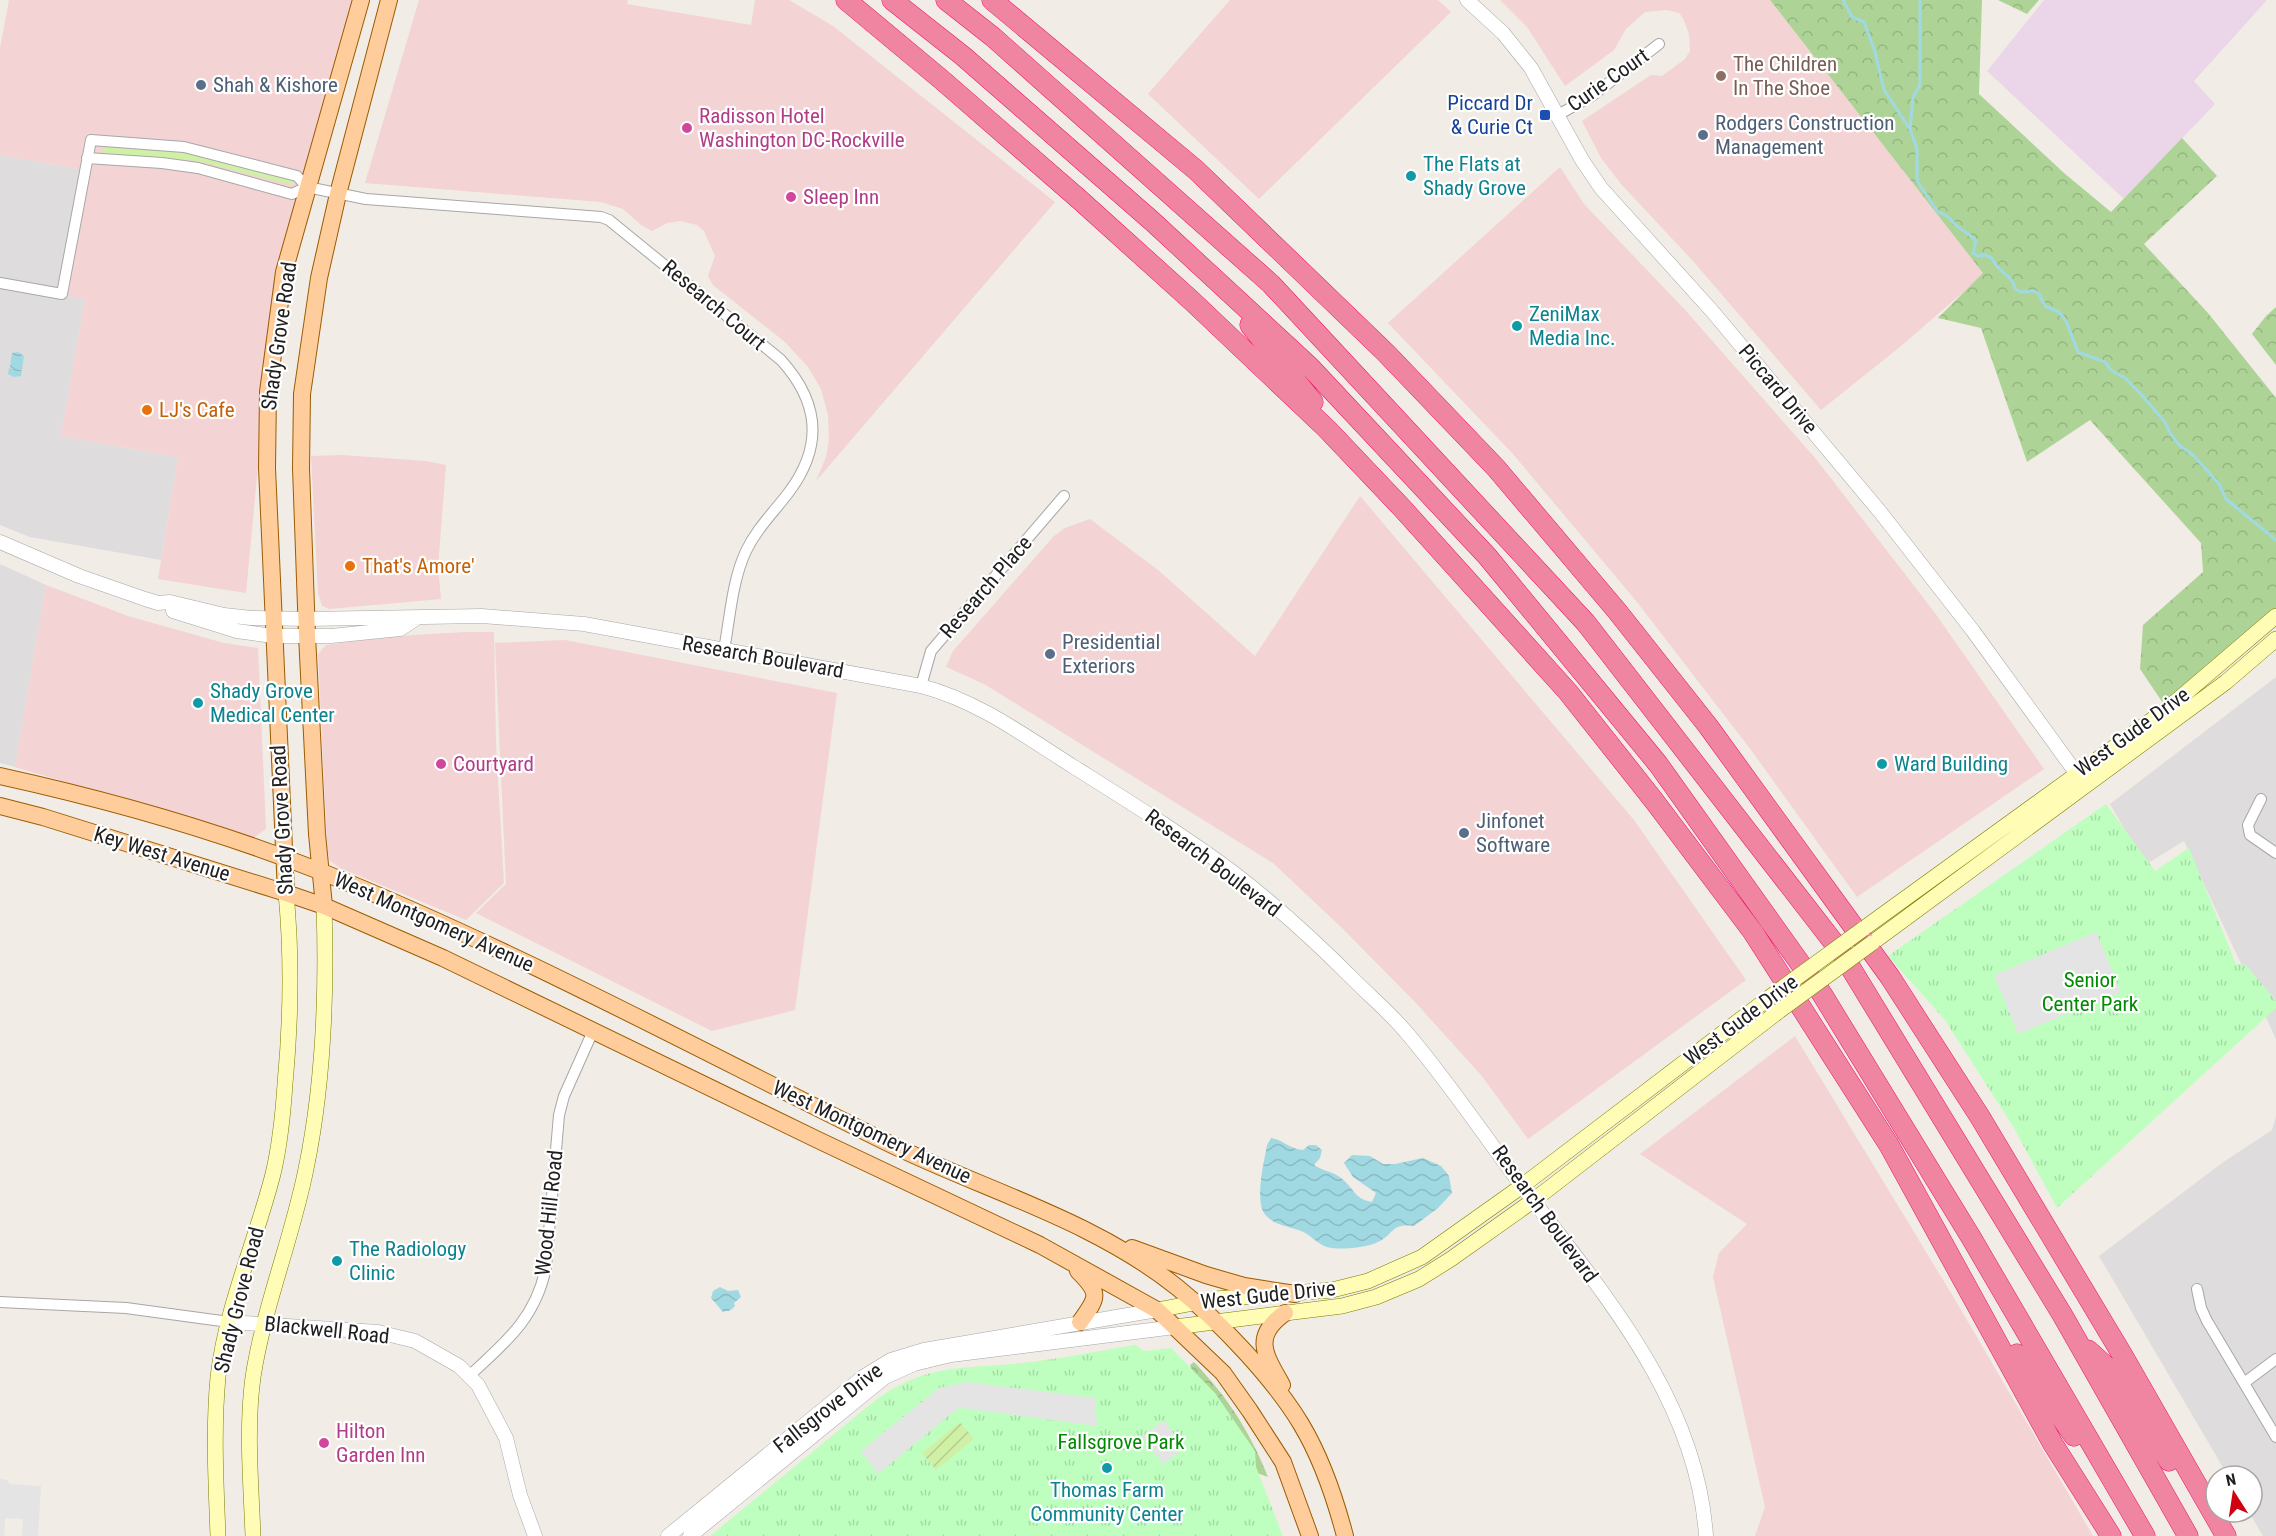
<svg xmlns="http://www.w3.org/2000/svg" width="2276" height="1536" viewBox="0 0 2276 1536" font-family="'Roboto Condensed',sans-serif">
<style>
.residential{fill:#dedcdc}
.commercial{fill:#f3d3d4}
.industrial{fill:#ebd6e9}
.grass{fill:#d0f0a6}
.forest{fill:url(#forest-crowns)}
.park{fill:url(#park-tufts)}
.garden{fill:url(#garden-furrows)}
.parking{fill:#e4e4e4}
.water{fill:url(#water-waves)}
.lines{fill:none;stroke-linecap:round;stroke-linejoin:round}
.stream{stroke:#a1d9e3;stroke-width:3}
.minor-casing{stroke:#a7a7a7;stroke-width:12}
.tertiary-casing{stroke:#a7a7a7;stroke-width:15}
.secondary-casing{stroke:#797d00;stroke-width:16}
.primary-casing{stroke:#9b5c00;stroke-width:18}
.motorway-casing{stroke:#ec156f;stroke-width:21}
.minor{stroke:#fff;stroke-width:10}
.tertiary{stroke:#fff;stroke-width:14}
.secondary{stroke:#fffdb5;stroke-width:15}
.primary{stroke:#ffcd9c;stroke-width:16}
.motorway{stroke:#f085a1;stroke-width:20}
.secondary-bridge-casing{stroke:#797d00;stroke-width:16;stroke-linecap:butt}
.secondary-bridge{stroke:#fffdb5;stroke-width:15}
.education-dot{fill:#8d6e63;stroke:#fff;stroke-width:2}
.service-dot{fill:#5c6f8a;stroke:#fff;stroke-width:2}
.transit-dot{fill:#1a4fb4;stroke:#fff;stroke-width:2}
.hotel-dot{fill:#d1479c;stroke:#fff;stroke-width:2}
.culture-dot{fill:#0f9aa8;stroke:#fff;stroke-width:2}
.food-dot{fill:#e8710a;stroke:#fff;stroke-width:2}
.labels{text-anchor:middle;stroke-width:4.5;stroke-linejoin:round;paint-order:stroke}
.education-label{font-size:21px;fill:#785e54;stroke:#fff;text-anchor:start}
.street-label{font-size:21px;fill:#202020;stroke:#fff}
.service-label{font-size:21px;fill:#4e5e75;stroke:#fff;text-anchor:start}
.transit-label{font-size:21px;fill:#164399;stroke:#fff;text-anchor:end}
.hotel-label{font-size:21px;fill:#b23c85;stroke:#fff;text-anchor:start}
.culture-label{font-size:21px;fill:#0d838f;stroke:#fff;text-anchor:start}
.food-label{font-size:21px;fill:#c56008;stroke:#fff;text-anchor:start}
.park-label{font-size:21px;fill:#018a02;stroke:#fff}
</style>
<defs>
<pattern id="forest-crowns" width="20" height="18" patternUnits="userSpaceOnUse" patternTransform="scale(1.5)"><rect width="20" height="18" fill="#add496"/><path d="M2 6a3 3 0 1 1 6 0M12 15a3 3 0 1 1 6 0" fill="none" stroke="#95b681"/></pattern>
<pattern id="park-tufts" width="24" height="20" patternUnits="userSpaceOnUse" patternTransform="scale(1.5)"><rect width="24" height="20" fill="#beffbf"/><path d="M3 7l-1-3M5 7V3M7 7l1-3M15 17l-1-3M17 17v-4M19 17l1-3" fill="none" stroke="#a3daa4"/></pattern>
<pattern id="garden-furrows" width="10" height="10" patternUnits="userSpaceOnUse" patternTransform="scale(1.5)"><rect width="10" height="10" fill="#d0f0a6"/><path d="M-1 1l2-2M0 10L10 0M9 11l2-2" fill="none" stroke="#b2ce8f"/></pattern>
<pattern id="water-waves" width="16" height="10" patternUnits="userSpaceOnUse" patternTransform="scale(1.5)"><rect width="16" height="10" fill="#a1d9e3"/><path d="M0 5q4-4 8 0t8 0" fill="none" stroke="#8abac2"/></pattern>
</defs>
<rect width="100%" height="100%" fill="#f1ece5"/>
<path class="residential" d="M0 155 84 170 62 295 85 299 61 436 178 457 161 560 30 537 0 525Z
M0 564 46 585 15 767 0 763Z
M2276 677V1039L2184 841 2145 865 2110 804Z
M2276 1116V1536H2263L2249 1512H2252V1476H2228L2099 1256 2222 1163 2272 1130Z"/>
<path class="commercial" d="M9 0H359L319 137 265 392 246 593 158 579 178 457 61 436 85 299 62 295 84 170 0 155V48Z
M419 0H628L627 4 751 25 755 0H789L833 26 1055 202 816 481 826 457 829 440 828 415 821 389 808 367 785 342 713 285 708 276 715 256 704 231 697 225 681 221 667 223 652 231 641 225 623 209 601 202 365 183Z
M1230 0H1438L1451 12 1259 199 1148 94Z
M1500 0H1770L1984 274 1901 346 1821 410 1693 261 1621 184 1601 158 1582 121 1651 75 1662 76 1685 59 1690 51 1689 34 1683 18 1679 13 1667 10 1645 12 1626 29 1614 50 1565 86 1527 27Z
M1560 167 1584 204 1686 311 1816 459 1935 613 2044 769 1857 897 1751 750 1637 602 1513 454 1388 323Z
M342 455 426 461 446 465 438 567 441 599 329 609 322 606 318 593 311 456Z
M1360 496 1634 820 1746 980 1528 1139 1481 1075 1415 1002 1342 928 1273 863 984 684 946 667 953 651 1053 537 1065 528 1090 519 1158 570 1255 656Z
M46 585 128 616 224 643 258 648 266 829 253 838 15 767Z
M465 632H494L496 745 504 883 466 920 340 868 329 860 327 846 318 654 326 645 382 637Z
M565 640 837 693 795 1010 712 1031 476 913 506 884 495 643Z
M1795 1036 1954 1298 2093 1536H1755L1765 1507 1713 1277 1719 1253 1747 1224 1640 1154Z"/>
<path class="industrial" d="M2044 0H2267L2194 81 2215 104 2124 199 1987 71Z"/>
<path class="grass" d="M105 147 186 153 288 179 294 183 291 185 198 161 105 154 101 151Z"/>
<path class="forest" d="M1770 0H1982L1979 94 2064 173 2111 212 2182 138 2217 176 2144 244 2208 313 2276 398V616L2167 709 2140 669 2143 625 2203 572 2201 543 2090 420 2027 462 1981 328 1938 318 1983 273Z
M1998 0H2039L2027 14Z
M2276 307V365L2252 334 2266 316Z
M1194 1362C1229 1399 1249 1430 1268 1477L1246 1469 1196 1382 1190 1365Z"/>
<path class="park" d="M2106 804 2155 871 2189 848 2236 964 2246 965 2276 1001V1008L2057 1208 2014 1128 1945 1020 1888 956Z
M1135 1345 1144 1351 1171 1348 1215 1393 1255 1451 1256 1467 1283 1536H710L877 1399C927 1363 965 1369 1022 1363 1060 1359 1098 1351 1135 1345Z"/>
<path class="garden" d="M960 1422 974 1439 936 1470 922 1453Z"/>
<path class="parking" d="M2096 932 2121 992 2018 1034 1994 975Z
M968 1382 1095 1398 1097 1426 962 1408 957 1409 878 1474 861 1451 939 1388Z
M1164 1420 1184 1448 1163 1464 1142 1436Z
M0 1479 8 1480 9 1484 41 1486 38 1536H22L23 1519 5 1518 4 1536H0Z"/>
<path class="water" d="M18 352 24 356 22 369H17L22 370 21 376 14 377 8 374 9 368 14 369 10 367 12 353Z
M1271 1138C1284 1140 1289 1149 1303 1150L1309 1145H1316L1322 1150 1320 1158 1314 1165C1323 1171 1334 1172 1341 1178 1355 1189 1354 1199 1372 1202L1376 1193 1353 1177 1344 1163 1352 1155 1370 1156 1383 1164H1395L1423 1158 1441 1166 1449 1176 1452 1193 1438 1208 1414 1226C1390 1223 1395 1234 1378 1242 1366 1248 1336 1251 1324 1246 1316 1242 1309 1234 1301 1231 1288 1226 1272 1225 1264 1213 1255 1198 1264 1162 1267 1145Z
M720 1287 728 1291 738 1290 741 1297 734 1303 735 1306C729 1313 727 1310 723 1312L711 1298 713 1291Z"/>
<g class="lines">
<path class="stream" d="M1843 0 1852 17 1864 22 1875 52 1884 90 1910 129 1917 149V181L1938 212C1955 218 1950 223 1961 229 1967 233 1971 235 1976 241L1973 253 1978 256 1985 255 1992 258C1999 275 2013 274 2015 289L2021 292 2034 291 2039 294 2045 306 2059 312 2066 321 2078 352 2105 362 2111 370 2125 378 2139 392 2165 422 2170 433 2179 445 2193 455 2219 484 2226 499 2276 540
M1910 129 1913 97 1920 85V0"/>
<defs>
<path id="minor" d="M1558 115 1593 95 1659 44
M87 158 162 163 198 168 292 194 307 187
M0 283 62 294 91 140 184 147 297 176 307 187 366 199 601 217 609 220 781 360C819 402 824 445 789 492 774 512 757 528 746 551 732 581 730 618 724 650
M921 686 931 651 1064 496
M2261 799 2248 825 2250 835 2276 853
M2197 1289 2201 1308 2207 1321 2276 1437
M0 1302 126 1308 229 1322
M469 1376C506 1342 536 1318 546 1267L559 1115 564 1096 593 1031
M2244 1383 2276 1359"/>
<path id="tertiary" d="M1467 0 1503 33 1531 68 1582 160 1601 188 1712 311 1881 513 1973 631 2082 781
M0 542 79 576 145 599 158 603 170 602 224 615 251 618 307 619 482 616 584 624 921 686C978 701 1025 736 1074 767 1128 801 1183 835 1234 873 1277 906 1317 943 1355 981 1372 998 1391 1014 1406 1032 1448 1081 1483 1134 1522 1186 1601 1291 1697 1398 1706 1536
M173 611 237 631 273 636H331L400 629 417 618
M229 1322 378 1332 415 1341 459 1366 478 1385 506 1438 520 1495 535 1536
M668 1536 863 1377 891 1360 924 1350 1157 1310
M690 1536 885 1377 914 1364 951 1355 1175 1327"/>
<path id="secondary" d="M1863 929 2167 709 2276 616
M1872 943 2226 682 2276 639
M1157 1310 1215 1299 1332 1290 1368 1281 1422 1257 1522 1186 1770 997
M1175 1327 1342 1306 1376 1297 1419 1279 1451 1259 1534 1200 1779 1011
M218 1536C216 1483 213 1430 218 1377 226 1307 256 1241 273 1174 280 1145 283 1114 285 1084 291 1020 292 956 286 893
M253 1536C251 1483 246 1429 253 1377 264 1306 292 1239 306 1169 324 1082 327 994 324 906"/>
<path id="primary" d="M0 776C109 800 219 831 322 872 515 950 699 1050 886 1142 983 1190 1092 1219 1178 1288 1220 1322 1274 1379 1301 1424 1322 1459 1335 1498 1345 1536
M0 806 43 817 286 893 324 906 443 958 818 1140 1040 1245 1157 1310 1223 1373 1250 1411 1283 1462 1310 1536
M286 893 267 468 268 392 284 272 361 0
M324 906 317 834 307 635 301 468 302 394 319 278 338 194 389 0
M1132 1248 1206 1275 1244 1286 1295 1294
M1078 1271C1101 1294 1098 1297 1080 1322
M1282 1385C1266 1356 1251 1337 1285 1313"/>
<path id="motorway" d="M846 0 942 80 1080 200 1192 301 1327 429 1402 508 1568 692 1655 802 1753 932 1889 1145 2053 1444 2111 1536
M892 0 963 56 1152 221 1310 367 1487 556 1658 764 1822 994 1972 1239 2145 1536
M946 0 993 37 1271 284 1586 623 1841 952 2063 1316 2188 1536
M992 0 1196 170 1386 353 1496 468 1617 611 1708 726 1890 977 1980 1117 2123 1356 2226 1536
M1250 325 1313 402
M2088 1350 2108 1368 2169 1461
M2017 1354 2074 1436"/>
</defs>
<use href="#minor" class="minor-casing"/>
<use href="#tertiary" class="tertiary-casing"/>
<use href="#secondary" class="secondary-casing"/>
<use href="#primary" class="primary-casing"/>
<use href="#motorway" class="motorway-casing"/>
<use href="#minor" class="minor"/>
<use href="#tertiary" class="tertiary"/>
<use href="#secondary" class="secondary"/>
<use href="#primary" class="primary"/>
<use href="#motorway" class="motorway"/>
<defs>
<path id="secondary-bridge" d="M1770 997 1863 929
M1779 1011 1872 943"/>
</defs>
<use href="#secondary-bridge" class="secondary-bridge-casing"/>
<use href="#secondary-bridge" class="secondary-bridge"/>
</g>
<circle class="education-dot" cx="1721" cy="76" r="6"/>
<g class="service-dot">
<circle cx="201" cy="85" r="6"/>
<circle cx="1703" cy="135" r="6"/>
<circle cx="1050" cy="654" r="6"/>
<circle cx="1464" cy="833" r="6"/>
</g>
<rect class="transit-dot" x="1539" y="109" width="12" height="12" rx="3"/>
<g class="hotel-dot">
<circle cx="687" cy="128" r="6"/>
<circle cx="791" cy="197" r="6"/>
<circle cx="441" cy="764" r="6"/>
<circle cx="324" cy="1443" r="6"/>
</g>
<g class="culture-dot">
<circle cx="1411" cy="176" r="6"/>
<circle cx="1517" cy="326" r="6"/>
<circle cx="198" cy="703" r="6"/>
<circle cx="1882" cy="764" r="6"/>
<circle cx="337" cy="1261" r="6"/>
<circle cx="1107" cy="1468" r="6"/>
</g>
<g class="food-dot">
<circle cx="147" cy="410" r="6"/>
<circle cx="350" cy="566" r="6"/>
</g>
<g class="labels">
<g class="education-label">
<text x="1733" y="71">The Children<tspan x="1733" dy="24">In The Shoe</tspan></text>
</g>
<g class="street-label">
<text transform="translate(1608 80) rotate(-35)" y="7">Curie Court</text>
<text transform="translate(714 305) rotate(40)" y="7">Research Court</text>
<text transform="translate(279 336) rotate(-82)" y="7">Shady Grove Road</text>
<text transform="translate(1778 389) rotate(50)" y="7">Piccard Drive</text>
<text transform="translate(986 587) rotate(-49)" y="7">Research Place</text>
<text transform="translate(763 657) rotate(10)" y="7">Research Boulevard</text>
<text transform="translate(2132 732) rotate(-36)" y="7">West Gude Drive</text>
<text transform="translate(282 820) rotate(-93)" y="7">Shady Grove Road</text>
<text transform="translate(162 854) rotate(17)" y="7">Key West Avenue</text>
<text transform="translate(1213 863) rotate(37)" y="7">Research Boulevard</text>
<text transform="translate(434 922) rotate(24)" y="7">West Montgomery Avenue</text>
<text transform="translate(1741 1020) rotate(-37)" y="7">West Gude Drive</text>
<text transform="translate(872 1132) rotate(25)" y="7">West Montgomery Avenue</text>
<text transform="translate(549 1213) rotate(-84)" y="7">Wood Hill Road</text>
<text transform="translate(1545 1214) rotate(54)" y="7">Research Boulevard</text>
<text transform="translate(1268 1295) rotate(-6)" y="7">West Gude Drive</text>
<text transform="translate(239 1300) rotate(-76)" y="7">Shady Grove Road</text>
<text transform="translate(327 1330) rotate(6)" y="7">Blackwell Road</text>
<text transform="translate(828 1408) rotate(-38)" y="7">Fallsgrove Drive</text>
</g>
<g class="service-label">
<text x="213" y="92">Shah &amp; Kishore</text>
<text x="1715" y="130">Rodgers Construction<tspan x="1715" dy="24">Management</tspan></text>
<text x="1062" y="649">Presidential<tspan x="1062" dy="24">Exteriors</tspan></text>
<text x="1476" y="828">Jinfonet<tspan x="1476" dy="24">Software</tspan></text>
</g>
<g class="transit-label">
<text x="1533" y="110">Piccard Dr<tspan x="1533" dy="24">&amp; Curie Ct</tspan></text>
</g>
<g class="hotel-label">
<text x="699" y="123">Radisson Hotel<tspan x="699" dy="24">Washington DC-Rockville</tspan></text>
<text x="803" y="204">Sleep Inn</text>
<text x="453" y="771">Courtyard</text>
<text x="336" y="1438">Hilton<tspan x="336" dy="24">Garden Inn</tspan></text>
</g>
<g class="culture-label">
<text x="1423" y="171">The Flats at<tspan x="1423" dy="24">Shady Grove</tspan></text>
<text x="1529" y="321">ZeniMax<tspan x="1529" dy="24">Media Inc.</tspan></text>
<text x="210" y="698">Shady Grove<tspan x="210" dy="24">Medical Center</tspan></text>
<text x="1894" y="771">Ward Building</text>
<text x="349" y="1256">The Radiology<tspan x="349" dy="24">Clinic</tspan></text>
<text x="1107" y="1497" text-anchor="middle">Thomas Farm<tspan x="1107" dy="24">Community Center</tspan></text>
</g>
<g class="food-label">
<text x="159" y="417">LJ's Cafe</text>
<text x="362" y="573">That's Amore'</text>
</g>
<g class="park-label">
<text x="2090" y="987">Senior<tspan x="2090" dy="24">Center Park</tspan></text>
<text x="1121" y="1449">Fallsgrove Park</text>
</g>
</g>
<g transform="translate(2234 1494) rotate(348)"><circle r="28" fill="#ffffff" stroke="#a6a6a6" stroke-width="1.5"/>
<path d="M0-4.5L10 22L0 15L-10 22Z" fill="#cf0010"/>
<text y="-9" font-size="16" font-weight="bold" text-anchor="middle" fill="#202020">N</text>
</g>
</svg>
